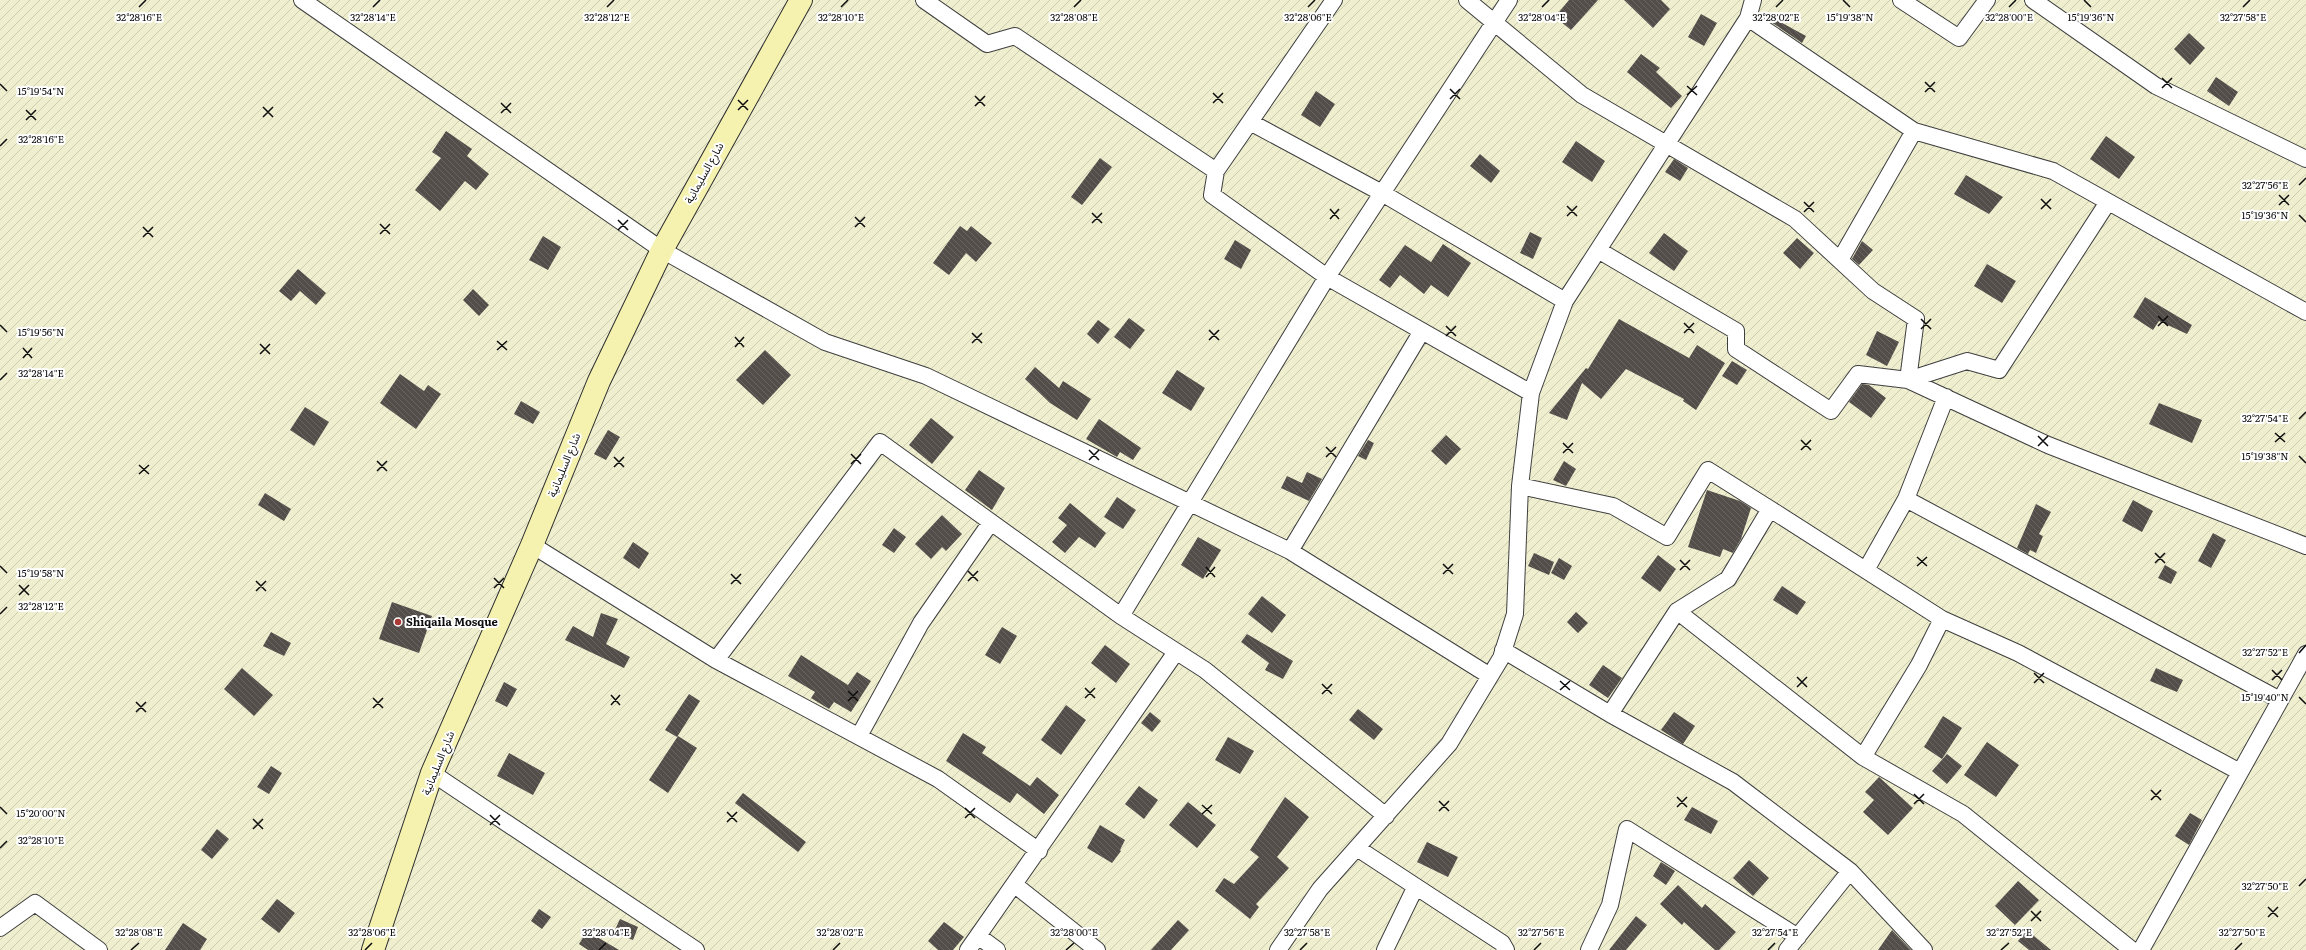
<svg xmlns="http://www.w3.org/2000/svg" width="2306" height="950" viewBox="0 0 2306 950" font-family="Literata,'Noto Sans Arabic',serif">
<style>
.farmland{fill:url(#farmland-furrows)}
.building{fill:url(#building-back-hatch)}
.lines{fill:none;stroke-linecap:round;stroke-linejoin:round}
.street-casing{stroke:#3f3f3f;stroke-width:18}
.secondary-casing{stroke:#2e2e2e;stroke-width:24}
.street{stroke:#fff;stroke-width:16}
.secondary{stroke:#f5f2b0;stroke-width:22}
.ticks{fill:none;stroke:#0c0c0c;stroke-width:1.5}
.poi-dot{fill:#aa3936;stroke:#fff;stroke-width:1.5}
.labels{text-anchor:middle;stroke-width:4;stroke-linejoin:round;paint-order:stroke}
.street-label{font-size:11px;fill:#0c0c0c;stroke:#fff}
.poi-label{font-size:11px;font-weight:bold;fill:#0c0c0c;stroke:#fff;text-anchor:start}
.ticks-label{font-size:10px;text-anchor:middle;fill:#0c0c0c;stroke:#fff;stroke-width:4;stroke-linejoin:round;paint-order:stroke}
</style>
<defs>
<pattern id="farmland-furrows" width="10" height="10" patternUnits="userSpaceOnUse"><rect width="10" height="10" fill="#efefd0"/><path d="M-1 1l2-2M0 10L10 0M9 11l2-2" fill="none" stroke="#ccccb1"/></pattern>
<pattern id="building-back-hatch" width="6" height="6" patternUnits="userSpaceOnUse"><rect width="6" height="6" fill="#534e4a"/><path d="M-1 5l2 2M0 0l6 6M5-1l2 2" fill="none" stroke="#676360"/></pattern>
</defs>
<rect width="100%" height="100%" fill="#fdfbed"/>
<path class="farmland" d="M0 0H2306V950H0Z"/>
<path class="building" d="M1569 0H1598L1571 30 1555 17Z
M1624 0H1661L1670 9 1653 28Z
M1701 14 1717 23 1704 46 1688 37Z
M1773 18 1806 36 1802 43 1771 22Z
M2189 33 2205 48 2190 65 2174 49Z
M1641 54 1660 68 1656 72 1682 96 1671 108 1627 72Z
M2216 77 2238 92 2229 106 2207 91Z
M1316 91 1335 104 1320 127 1301 115Z
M446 131 472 149 467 156 489 174 476 190 465 181 440 211 415 190 441 158 432 152Z
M2106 136 2135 157 2119 179 2090 159Z
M1576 141 1605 161 1592 182 1562 162Z
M1480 154 1500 171 1491 183 1470 166Z
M1100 158 1112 167 1082 205 1071 197Z
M1674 159 1688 168 1680 181 1665 172Z
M1966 175 2003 197 1989 214 1954 194Z
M960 226 967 231 971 226 992 243 976 262 966 253 949 275 933 263Z
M1530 232 1542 238 1533 259 1520 253Z
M1664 233 1688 251 1674 271 1649 253Z
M543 236 561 247 548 270 529 260Z
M1797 238 1814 253 1800 269 1783 253Z
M1235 240 1251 250 1241 269 1224 259Z
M1862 241 1873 250 1859 265 1852 259Z
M1443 244 1471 263 1448 297 1431 285 1424 294 1400 275 1390 288 1379 280 1405 245 1431 262Z
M1987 264 2016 281 2002 303 1974 286Z
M298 269 326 293 316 305 300 291 291 301 279 291Z
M473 289 489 305 479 316 463 300Z
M2145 297 2192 325 2187 334 2159 321 2153 330 2133 317Z
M1129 318 1145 330 1130 349 1114 337Z
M1619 319 1689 358 1697 345 1725 363 1696 410 1683 401 1684 399 1626 369 1601 399 1582 383 1567 420 1549 413 1586 368 1588 369Z
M1098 320 1110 329 1098 344 1087 334Z
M1877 331 1899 342 1887 366 1866 355Z
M765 350 791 375 763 405 736 380Z
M1732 361 1747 370 1737 385 1722 376Z
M1035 367 1059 388 1063 381 1091 399 1077 420 1050 403 1025 379Z
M1177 370 1205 388 1191 411 1162 393Z
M400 374 424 391 428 385 441 394 416 429 380 403Z
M1862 384 1869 385 1886 398 1871 418 1849 402Z
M521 401 540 412 533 424 514 414Z
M2159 403 2202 420 2192 443 2149 424Z
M305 407 329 422 314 446 290 430Z
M931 418 954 437 932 464 909 445Z
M1099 419 1141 448 1133 460 1120 452 1117 457 1086 439Z
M608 430 620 437 606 460 594 454Z
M1446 435 1461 449 1446 465 1431 451Z
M1368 440 1374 443 1366 460 1358 456Z
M1564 461 1576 469 1566 486 1553 480Z
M979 470 1005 488 992 510 965 490Z
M1307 472 1322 479 1309 501 1281 488 1287 476 1302 483Z
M1707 490 1740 501 1751 508 1741 539 1733 553 1723 549 1720 557 1688 547Z
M265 493 291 509 284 521 258 505Z
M1117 497 1136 510 1123 529 1104 517Z
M2133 500 2153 511 2142 532 2122 521Z
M1070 503 1106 533 1095 548 1079 537 1065 553 1052 542 1067 525 1058 518Z
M2036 504 2051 512 2039 534 2043 536 2036 553 2030 550 2028 554 2017 548Z
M942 515 962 534 946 551 942 547 931 559 915 544Z
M894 528 906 537 894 553 882 545Z
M2213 533 2226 540 2211 568 2198 561Z
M1198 537 1221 550 1203 579 1181 565Z
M633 542 649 553 639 569 623 558Z
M1534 553 1554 562 1549 575 1528 566Z
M1658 555 1676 569 1660 592 1641 578Z
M1559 558 1572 566 1564 580 1551 573Z
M2165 565 2177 572 2171 584 2158 578Z
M1782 586 1806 602 1797 615 1773 600Z
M1262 596 1286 615 1272 633 1248 614Z
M392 602 432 616 419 653 379 639Z
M1576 612 1588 623 1578 633 1567 622Z
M601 613 618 619 606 644 630 657 624 668 565 640 573 626 593 637Z
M1002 627 1017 636 1000 664 985 655Z
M271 632 291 643 284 656 263 646Z
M1247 634 1293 661 1283 679 1265 670 1269 663 1241 642Z
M1105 645 1130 664 1116 683 1091 663Z
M801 655 848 685 857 672 871 681 851 712 834 702 829 709 811 698 815 692 788 676Z
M1603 665 1622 678 1608 698 1589 685Z
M242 668 273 695 254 716 224 689Z
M2156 668 2183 680 2177 692 2150 681Z
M504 682 517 689 507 707 495 701Z
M689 694 700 701 677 737 665 730Z
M1066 705 1086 720 1061 755 1041 740Z
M1358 709 1383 729 1374 740 1349 720Z
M1150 712 1161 721 1152 732 1141 723Z
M1674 712 1695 726 1683 744 1661 730Z
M1943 716 1962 728 1942 759 1924 747Z
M963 733 986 747 982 753 1030 786 1037 777 1059 795 1044 814 1017 793 1010 803 946 761Z
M678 736 697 748 668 793 649 780Z
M1228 737 1254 751 1240 774 1215 760Z
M1987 742 2019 765 1996 797 1964 775Z
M509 753 545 773 533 795 497 776Z
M1947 754 1962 766 1947 784 1932 771Z
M271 766 282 773 269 794 257 787Z
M1879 777 1913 808 1888 835 1863 812 1874 800 1865 792Z
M1139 786 1158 800 1144 819 1125 804Z
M743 793 806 842 798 852 735 803Z
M1285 797 1309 817 1277 857 1289 868 1256 904 1259 907 1250 919 1215 891 1224 878 1234 884 1259 857 1250 850Z
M1188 802 1216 825 1197 848 1169 825Z
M1692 807 1718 821 1711 834 1684 820Z
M2190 813 2202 820 2189 845 2175 836Z
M1100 825 1125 840 1120 850 1121 851 1112 863 1087 848Z
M217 829 229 839 212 859 201 850Z
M1427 842 1458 857 1448 877 1417 862Z
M1749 860 1769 878 1753 896 1733 878Z
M1661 862 1675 871 1666 885 1653 876Z
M2018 881 2039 900 2015 925 1995 906Z
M1678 885 1702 908 1705 904 1736 932 1719 950H1715L1684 922 1682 925 1660 904Z
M277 899 295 913 279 933 261 919Z
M539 909 551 917 542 929 531 921Z
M1636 916 1647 925 1626 950H1609Z
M620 919 638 927 633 940 614 932Z
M1178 920 1189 930 1171 950H1151Z
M944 922 964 937 953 950H938L928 941Z
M183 923 207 939 200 950H165Z
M1892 930 1911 950H1878Z
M2027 930 2051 950H2029L2018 941Z
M587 931 619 950H588L579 944Z"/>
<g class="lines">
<defs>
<path id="street" d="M302 0 662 250 825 342 926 376 1290 551 1490 676
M924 0 987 44 1015 36 1216 171 1212 195 1327 277 1531 393
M1467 0 1582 95 1795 219 1873 291 1916 319 1908 380 2048 445 2306 546
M1901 0 1959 38 1987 0
M2033 0 2156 86 2306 159
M1748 18 1914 131 2053 171 2306 312
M1250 122 1382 193 1565 301
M1216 171 1334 0
M1598 250 1736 331V349L1831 411 1858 374 1908 380 1967 361 1999 370 2108 202
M1840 260 1914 131
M1520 486 1613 506 1667 537 1708 470 1770 509
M1906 499 1946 397
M532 545 716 660 880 442 1121 616
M1290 551 1422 331
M1866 570 1906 499 2280 700
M1677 611 1863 757 1963 814 2132 950
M1503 650 1610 714 1677 611 1728 579 1770 509 1942 619 2018 653 2240 772
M716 660 938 779 1039 851
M1610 714 1733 782 1850 871 1924 950
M859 736 921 623 991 522
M1863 757 1919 665 1942 619
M432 773 696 950
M1386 816 1205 670 1121 616 1327 277 1509 0
M1357 848 1502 943 1506 950
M1015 885 1097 950
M0 928 35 903 99 950
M978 936 997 950
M968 950 1176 652
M1278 950 1320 889 1449 744 1501 658 1515 614 1520 486 1531 393 1565 301 1748 18 1753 0
M1385 950 1415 888
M1589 950 1610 905 1627 829 1798 937
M1787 950 1850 871
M2141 950 2306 654"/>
<path id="secondary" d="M373 950 432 773 532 545 599 381 662 250 801 0"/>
</defs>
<use href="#street" class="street-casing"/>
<use href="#secondary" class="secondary-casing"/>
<use href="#street" class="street"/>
<use href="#secondary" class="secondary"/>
</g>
<path class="ticks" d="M1843 0 1850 7M2084 0 2091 7M139 7 146 0M373 7 380 0M607 7 614 0M841 7 848 0M1074 7 1081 0M1308 7 1315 0M1542 7 1549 0M1776 7 1783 0M2009 7 2016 0M2243 7 2250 0M2162 78 2172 88M1925 82 1935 92M0 84 7 91M1687 86 1697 95M2162 88 2172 78M1450 89 1460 99M1925 92 1935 82M1213 93 1223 103M1687 95 1697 86M975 96 985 106M1450 99 1460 89M738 100 748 110M501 103 511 113M1213 103 1223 93M975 106 985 96M263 107 273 117M26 110 36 120M738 110 748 100M501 113 511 103M263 117 273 107M26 120 36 110M0 146 7 139M2299 185 2306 178M2279 195 2289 205M2041 199 2051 209M1804 202 1814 212M2279 205 2289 195M1567 206 1577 216M1330 209 1339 219M2041 209 2051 199M1804 212 1814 202M1092 213 1102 223M2299 215 2306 222M1567 216 1577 206M855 217 865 227M1330 219 1339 209M618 220 628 230M1092 223 1102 213M380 224 390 234M143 227 153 237M855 227 865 217M618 230 628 220M380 234 390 224M143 237 153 227M2158 316 2168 326M1921 319 1931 329M1684 323 1694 333M0 325 7 332M1446 326 1456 336M2158 326 2168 316M1921 329 1931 319M1209 330 1219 340M972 333 982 343M1684 333 1694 323M1446 336 1456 326M735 337 744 347M1209 340 1219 330M497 341 507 350M972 343 982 333M260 344 270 354M735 347 744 337M23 348 32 358M497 350 507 341M260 354 270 344M23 358 32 348M0 380 7 373M2299 419 2306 412M2275 433 2285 442M2038 436 2048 446M1801 440 1811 450M2275 442 2285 433M1563 443 1573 453M2038 446 2048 436M1326 447 1336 457M1089 450 1099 460M1801 450 1811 440M1563 453 1573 443M851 454 861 464M2299 456 2306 463M614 457 624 467M1326 457 1336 447M1089 460 1099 450M377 461 387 471M851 464 861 454M139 465 149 474M614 467 624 457M377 471 387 461M139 474 149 465M2155 553 2165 563M1917 557 1927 566M1680 560 1690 570M2155 563 2165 553M1443 564 1453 574M0 566 7 573M1917 566 1927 557M1206 567 1215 577M1680 570 1690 560M968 571 978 581M731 574 741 584M1443 574 1453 564M1206 577 1215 567M494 578 504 588M256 581 266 591M968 581 978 571M731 584 741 574M19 585 29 595M494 588 504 578M256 591 266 581M19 595 29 585M0 614 7 607M2299 653 2306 645M2272 670 2282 680M2034 673 2044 683M1797 677 1807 687M2272 680 2282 670M1560 681 1570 690M2034 683 2044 673M1322 684 1332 694M1797 687 1807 677M1085 688 1095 698M1560 690 1570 681M848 691 858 701M1322 694 1332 684M611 695 620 705M2299 697 2306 704M373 698 383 708M1085 698 1095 688M848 701 858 691M136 702 146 712M611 705 620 695M373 708 383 698M136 712 146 702M2151 790 2161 800M1914 794 1924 804M1677 797 1687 807M2151 800 2161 790M1439 801 1449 811M1914 804 1924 794M1202 805 1212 814M0 807 7 814M1677 807 1687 797M965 808 975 818M1439 811 1449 801M727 812 737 822M1202 814 1212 805M490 815 500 825M965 818 975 808M253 819 263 829M727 822 737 812M490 825 500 815M253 829 263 819M0 848 7 841M2299 886 2306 879M2268 907 2278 917M2031 911 2041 921M2268 917 2278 907M2031 921 2041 911M131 950 139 943M365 950 372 943M599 950 606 943M833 950 840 943M1066 950 1074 943M1300 950 1307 943M1534 950 1541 943M1768 950 1775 943M2001 950 2009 943M2235 950 2242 943"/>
<circle class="poi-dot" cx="398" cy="622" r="4"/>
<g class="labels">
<g class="street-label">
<text transform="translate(704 173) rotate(-61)" y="4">شارع السليمانية</text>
<text transform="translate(564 465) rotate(-68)" y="4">شارع السليمانية</text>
<text transform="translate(438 763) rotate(-68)" y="4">شارع السليمانية</text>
</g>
<g class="poi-label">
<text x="406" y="626">Shiqaila Mosque</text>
</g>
</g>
<g class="ticks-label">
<text x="139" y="21">32°28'16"E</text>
<text x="373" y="21">32°28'14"E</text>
<text x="607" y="21">32°28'12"E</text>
<text x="841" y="21">32°28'10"E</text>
<text x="1074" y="21">32°28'08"E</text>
<text x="1308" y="21">32°28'06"E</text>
<text x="1542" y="21">32°28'04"E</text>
<text x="1776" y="21">32°28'02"E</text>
<text x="1850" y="21">15°19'38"N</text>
<text x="2009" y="21">32°28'00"E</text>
<text x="2091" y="21">15°19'36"N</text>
<text x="2243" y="21">32°27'58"E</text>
<text x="41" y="95">15°19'54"N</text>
<text x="41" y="143">32°28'16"E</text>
<text x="2265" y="189">32°27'56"E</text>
<text x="2265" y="219">15°19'36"N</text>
<text x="41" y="336">15°19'56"N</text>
<text x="41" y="377">32°28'14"E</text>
<text x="2265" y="422">32°27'54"E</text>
<text x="2265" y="460">15°19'38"N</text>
<text x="41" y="577">15°19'58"N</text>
<text x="41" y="610">32°28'12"E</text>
<text x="2265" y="656">32°27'52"E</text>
<text x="2265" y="701">15°19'40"N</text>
<text x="41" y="817">15°20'00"N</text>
<text x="41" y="844">32°28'10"E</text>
<text x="2265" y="890">32°27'50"E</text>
<text x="139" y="936">32°28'08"E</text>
<text x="372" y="936">32°28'06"E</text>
<text x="606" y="936">32°28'04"E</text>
<text x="840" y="936">32°28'02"E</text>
<text x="1074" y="936">32°28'00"E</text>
<text x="1307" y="936">32°27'58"E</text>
<text x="1541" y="936">32°27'56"E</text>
<text x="1775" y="936">32°27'54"E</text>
<text x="2009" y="936">32°27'52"E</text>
<text x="2242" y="936">32°27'50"E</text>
</g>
</svg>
